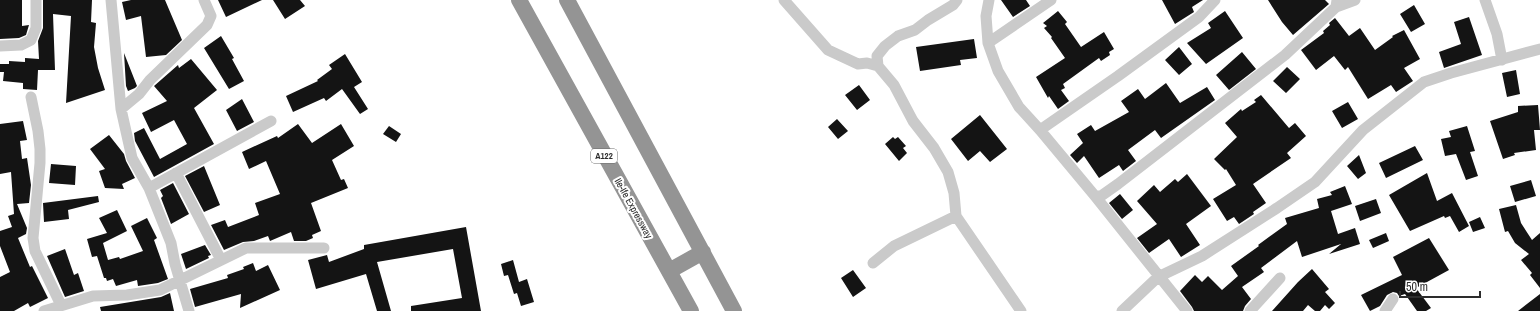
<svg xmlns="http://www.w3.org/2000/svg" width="1540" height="311" viewBox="0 0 1540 311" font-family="'Archivo Narrow',sans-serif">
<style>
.building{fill:#141414}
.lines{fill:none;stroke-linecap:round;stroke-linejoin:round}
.minor{stroke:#cacaca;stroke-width:11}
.highway{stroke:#949494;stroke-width:16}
.labels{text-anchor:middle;stroke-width:4;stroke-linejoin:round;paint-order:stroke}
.shield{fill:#fff;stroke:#6c6c6c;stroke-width:1}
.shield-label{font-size:9px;font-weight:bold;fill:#2d2d2d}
.street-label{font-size:10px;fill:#2d2d2d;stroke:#fff}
</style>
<rect width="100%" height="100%" fill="#fff"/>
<path class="building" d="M0 0H22V26L29 25 26 35 19 38 0 39Z
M43 0H92L91 22 96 23 94 47 98 68 105 90 66 103 71 16 53 14 55 70H38L37 90 23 89V83L3 81 4 72H0V64H9V61L25 62V58L39 59 38 41 43 28Z
M131 0H165L182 40 166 55 146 57 141 16 126 20 122 2Z
M218 0H262L226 17Z
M273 0H300L305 6 285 19Z
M1001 0H1026L1030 6 1013 17Z
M1162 0H1203L1192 7 1194 12 1175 24Z
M1268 0H1325L1329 4 1293 35 1282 22Z
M1414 5 1425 24 1411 32 1400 14Z
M1058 11 1067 22 1065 24 1081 47 1104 32 1114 49 1109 52 1110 55 1101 61 1099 58 1063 84 1065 88 1061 90 1069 101 1058 109 1049 96 1048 98 1036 77 1065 58 1051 38 1052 37 1044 28 1047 26 1043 23Z
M1225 11 1243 38 1206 64 1187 43 1211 28 1208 23Z
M1469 17 1482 55 1444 68 1439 52 1461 44 1454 22Z
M1335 18 1349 36 1360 28 1375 50 1393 37 1392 36 1404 30 1420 59 1404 68 1413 81 1396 92 1391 85 1368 99 1348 67 1345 70 1334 56 1316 70 1301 50 1324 33 1323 31 1330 25 1329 23Z
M221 36 234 58 232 59 244 81 229 89 204 48Z
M974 39 977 58 960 60 961 65 920 71 916 47Z
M1179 47 1192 64 1179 75 1165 60Z
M1242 52 1256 69 1229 90 1216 75Z
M124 53 137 86 135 88 128 91 126 86Z
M345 54 362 82 354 87 368 109 360 114 342 89 326 101 324 98 293 112 286 96 318 81 317 80 332 69 329 65Z
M191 59 217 90 194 108 214 144 154 177 135 141 134 133 144 128 160 159 187 144 174 120 151 132 142 113 167 101 154 86 178 65 179 68Z
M1287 67 1300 79 1286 93 1273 81Z
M1516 70 1520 94 1507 97 1502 73Z
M1166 83 1180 103 1207 87 1215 100 1161 138 1155 130 1128 150 1136 161 1123 171 1119 165 1099 178 1084 156 1077 163 1070 155 1083 143 1077 134 1091 125 1095 131 1129 112 1121 101 1138 89 1145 99Z
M859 85 870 100 857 110 845 95Z
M1261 95 1289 128 1295 123 1306 136 1287 153 1291 158 1253 184 1266 203 1253 212 1254 214 1239 224 1234 217 1227 221 1213 199 1236 185 1226 169 1225 170 1214 159 1237 137 1225 123 1241 109 1242 111 1256 102 1254 100Z
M242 99 254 122 237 131 226 110Z
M1348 102 1358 119 1342 128 1332 111Z
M1538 105 1540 130H1534L1536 150 1514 153 1515 155 1503 159 1490 121 1518 112V106Z
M980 115 1007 149 990 162 980 151 968 161 951 139Z
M837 119 848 131 838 139 828 127Z
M23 121 27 140 20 141 22 159 27 158 31 185 29 203 17 204 27 228 26 234 18 238 30 267 32 266 48 298 30 307 28 303 14 311H0V277L10 272 0 246V231L12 227 8 216 14 214 11 172 0 174V124Z
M298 124 312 143 341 124 354 146 332 160 341 180 344 179 348 188 311 203 321 231 312 235 313 238 306 241H294L291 232 270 241 268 236 254 241 243 242 224 250 211 225 225 220 228 227 259 215 255 203 280 194 266 161 249 169 242 152 277 136 278 138Z
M389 126 401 134 396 142 383 134Z
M1467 126 1475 151 1470 152 1478 176 1466 180 1456 154 1445 156 1441 139 1451 137 1449 131Z
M109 135 124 154 126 161 135 178 122 184 124 189 105 188 99 171 105 169 90 149Z
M893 137 895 139 898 137 906 146 903 148 907 153 899 161 885 144Z
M1415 146 1423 160 1386 178 1379 163Z
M1359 155 1366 173 1358 179 1347 166Z
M51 164 76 166 75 185 49 183Z
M204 166 220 205 204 212 185 176Z
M1427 173 1437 201 1452 193 1469 226 1459 232 1450 216 1445 218 1444 216 1410 231 1389 195Z
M1187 174 1211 206 1186 224 1200 245 1181 257 1169 239 1149 253 1137 238 1157 224 1137 201 1154 185 1160 192 1175 179 1178 182Z
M1531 180 1536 196 1515 202 1510 186Z
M173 183 189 214 171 224 161 198 163 196 160 190Z
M1345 186 1352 204 1331 211 1338 234 1355 228 1360 244 1329 254 1341 244 1302 257 1297 241 1261 268 1264 272 1242 287 1251 299 1245 306 1243 311H1194L1192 307 1180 291 1195 275 1202 282 1208 276 1222 290 1238 276 1231 266 1259 246 1258 245 1287 224 1285 218 1319 208 1317 199 1332 195 1330 192Z
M1120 194 1133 210 1122 219 1109 203Z
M98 196 99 202 68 210 69 219 44 222 43 203Z
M1376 199 1381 213 1360 221 1355 206Z
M1516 205 1521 223 1532 240 1540 233V288L1530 275 1532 273 1521 260 1529 254 1515 243 1508 231 1505 232 1499 209Z
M117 210 127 231 103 243 108 260 119 257 120 259 143 251 131 226 147 218 157 238 154 240 168 279 158 283 138 286 137 280 116 286 113 279 107 281 106 278H104L97 256 92 257 87 239 107 233 99 218Z
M1480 217 1485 228 1473 232 1469 222Z
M466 227 481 311H411V306L462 298 453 249 377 262 391 311H377L366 274 316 289 308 260 327 255 329 262 364 249V245Z
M1386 233 1389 241 1373 248 1369 240Z
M1429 238 1449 270 1416 288 1431 308 1426 311H1417L1405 294 1399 296 1397 293 1393 292 1387 295 1380 306 1370 311 1361 295 1402 275 1393 257Z
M205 245 211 255 208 256 209 258 186 269 181 254Z
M65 249 74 275 78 273 84 291 65 297 47 256Z
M513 260 519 282 527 279 534 302 521 306 517 293 514 294 508 275 504 276 501 264Z
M253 263 256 271 268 265 280 290 240 308 241 294 195 307 190 289 228 278 227 275 244 269 243 267Z
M1312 269 1329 289 1325 292 1335 303 1329 309 1325 305 1320 311H1315L1308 305 1303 311H1272L1298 282Z
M853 270 866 288 853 297 841 278Z
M170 293 174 311H101L100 307 161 297Z
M1540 294V311H1518Z"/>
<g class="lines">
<path class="minor" d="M111 0 121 109 132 158 149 188 171 243 175 264 189 311
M784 0 828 50 858 64 867 63 878 66 894 85 913 121 934 148 948 172 954 193 956 216 1021 311
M989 0 986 16 988 43 998 71 1019 107 1040 130 1095 196 1187 311
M1485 0 1497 34 1502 60
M1336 7 1355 0
M988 43 1051 0
M0 46 21 45 31 40 36 28V0
M878 66 877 56 885 46 898 36 915 30 928 20 953 5 957 0
M31 97 38 131 40 149V163L33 238 35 251 61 305
M121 109 139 94 150 80 207 25 211 16 204 0
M1040 130 1118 76 1199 17 1215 0
M176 173 221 260
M149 188 271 121
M1095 196H1101L1118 184 1285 55 1336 7 1337 0
M873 263 894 246 956 216
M44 311 93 296 127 295 160 290 246 248H324
M1122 311 1158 277 1202 256 1277 208 1315 182 1363 130 1424 82 1451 73 1540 49
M1250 311 1280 278
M1385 311 1393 299"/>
<path class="highway" d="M519 0 691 311
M567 0 734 311
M669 271 703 252"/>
</g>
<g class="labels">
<rect class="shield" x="591" y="149" width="26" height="14" rx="3"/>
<g class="shield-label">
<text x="604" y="159">A122</text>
</g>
<g class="street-label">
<text transform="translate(634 208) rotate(61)" y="4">Ile-Ife Expressway</text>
</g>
</g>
<path d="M1400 291v6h80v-6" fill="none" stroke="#2d2d2d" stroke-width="2"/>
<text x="1406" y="291" font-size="12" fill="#2d2d2d" stroke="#ffffff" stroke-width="3" paint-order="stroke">50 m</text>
</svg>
